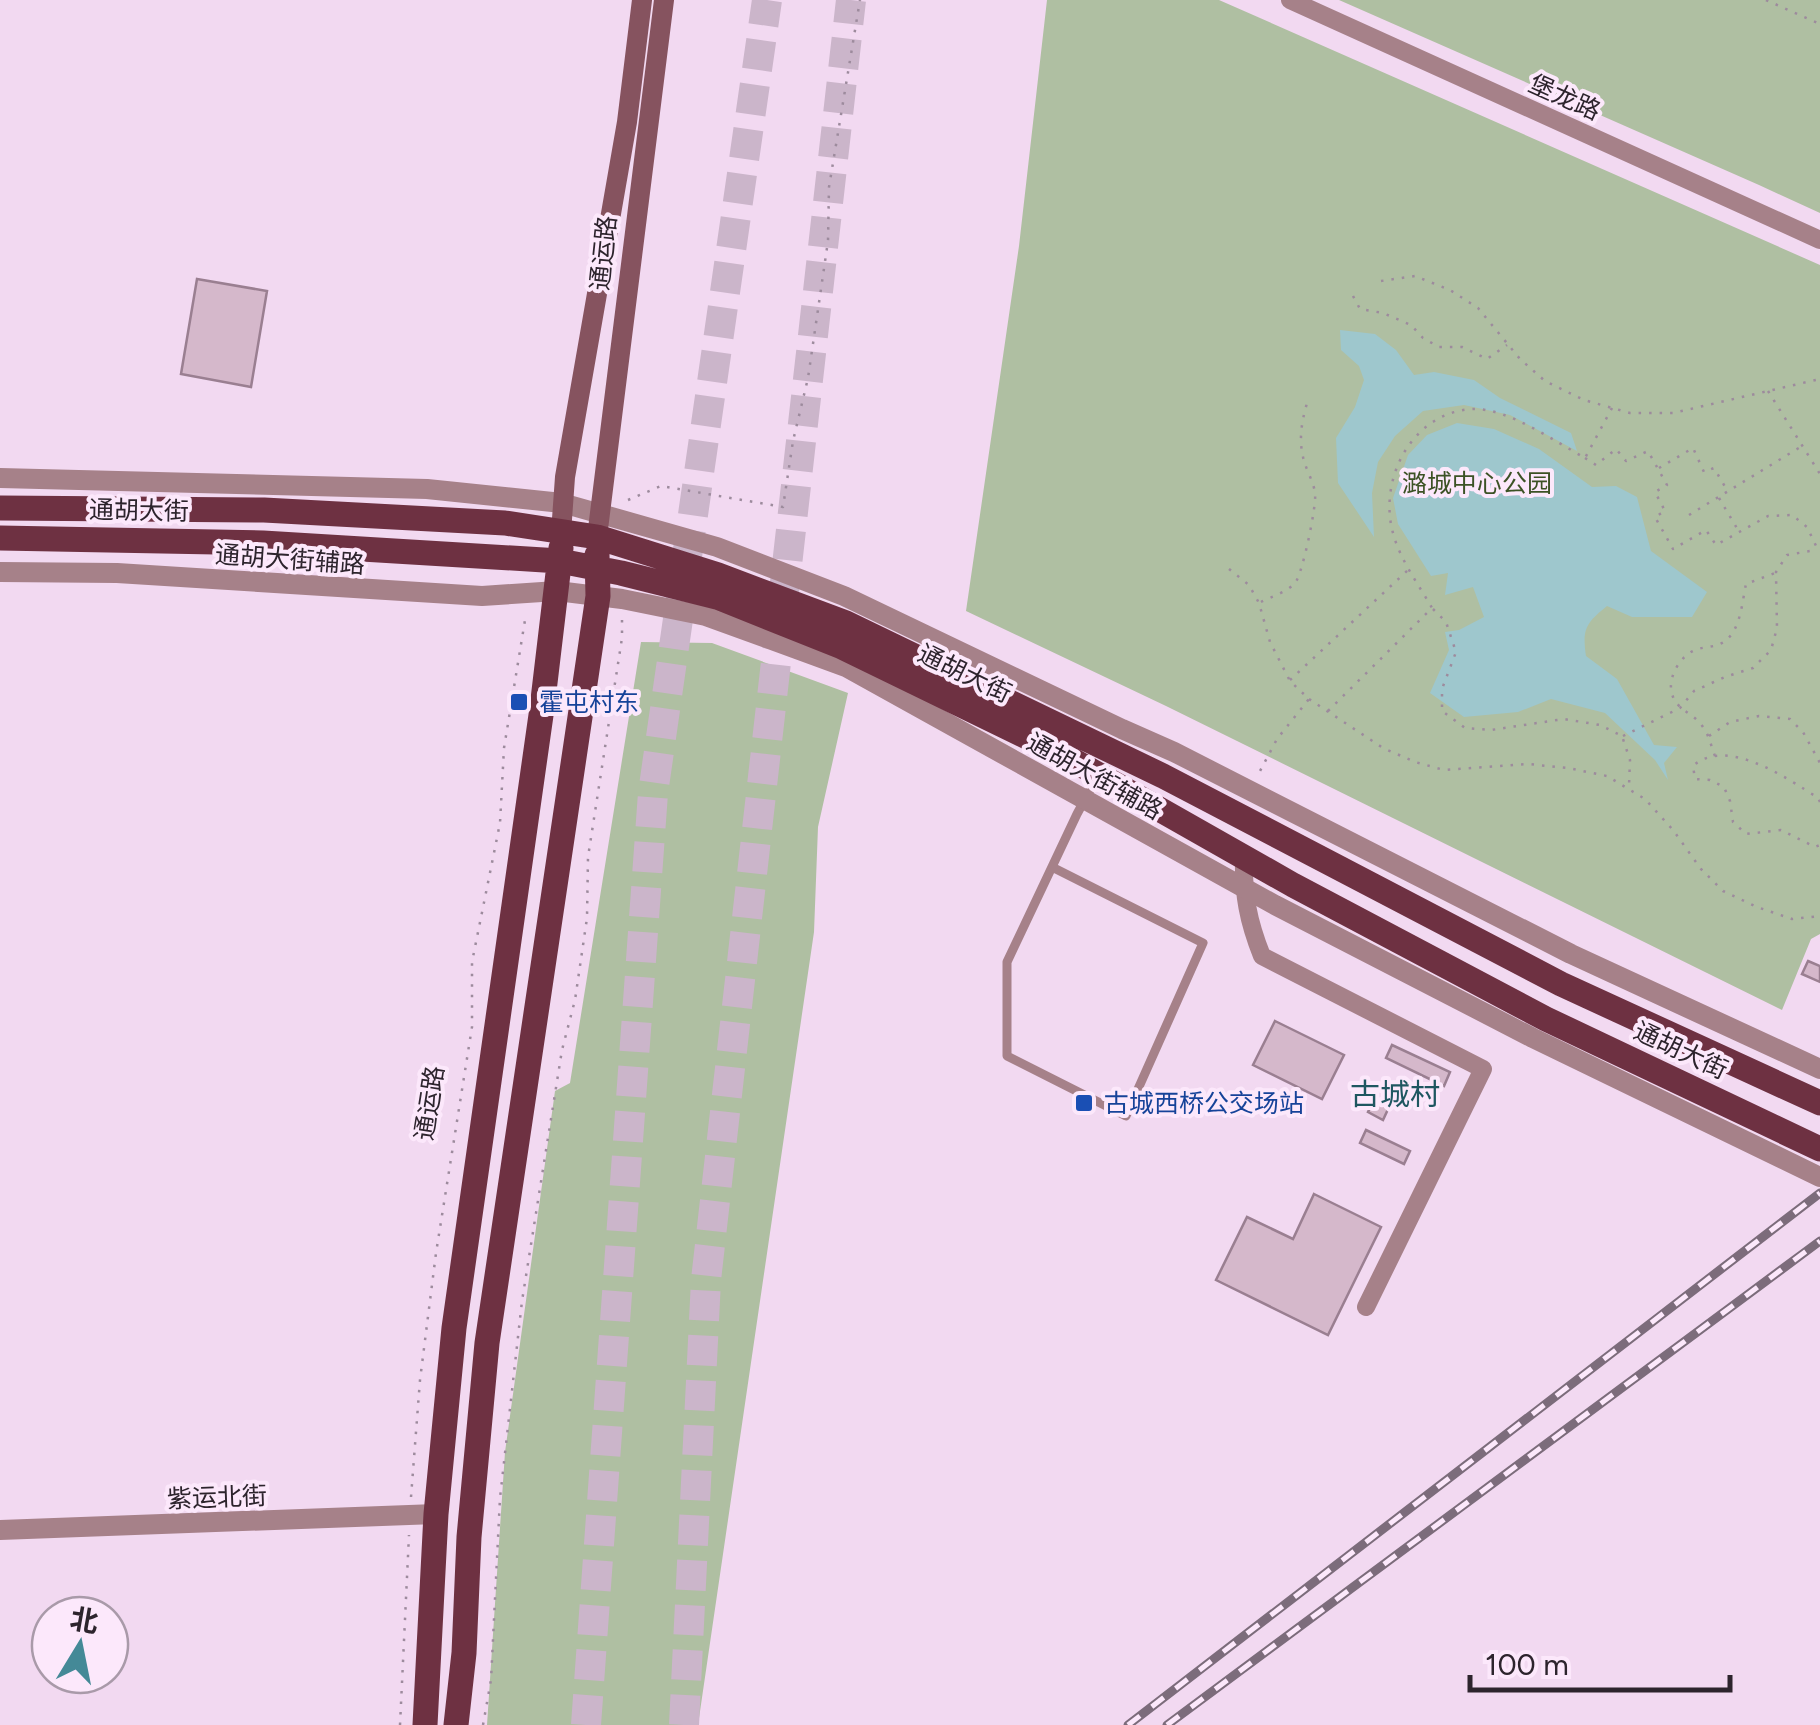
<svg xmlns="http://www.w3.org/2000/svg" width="1820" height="1725" viewBox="0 0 1820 1725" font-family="Figtree,'Noto Sans SC',sans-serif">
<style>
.green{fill:#afbfa2}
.water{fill:#9ec7cd}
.building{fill:#d5b8cb;stroke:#9a7f91;stroke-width:2.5}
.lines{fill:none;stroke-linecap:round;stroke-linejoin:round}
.motorway-tunnel{stroke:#cbb5ca;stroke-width:30;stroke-dasharray:30 15;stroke-linecap:butt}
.path{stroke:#9d8b9d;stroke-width:2.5;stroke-dasharray:2.5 8;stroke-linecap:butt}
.service{stroke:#a68189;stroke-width:9}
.minor{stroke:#a68189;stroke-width:18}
.tertiary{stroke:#a68189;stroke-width:20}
.secondary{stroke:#86535f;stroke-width:20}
.primary{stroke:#6e3142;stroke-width:25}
.rail-casing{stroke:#7c6c7b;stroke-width:9}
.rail{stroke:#fce8fb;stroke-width:5;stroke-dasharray:15;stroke-linecap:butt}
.transit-dot{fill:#1a4fb4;stroke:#fce8fb;stroke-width:4}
.labels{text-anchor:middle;stroke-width:8;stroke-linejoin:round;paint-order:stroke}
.street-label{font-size:25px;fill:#2d242d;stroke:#fce8fb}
.park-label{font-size:25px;fill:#3c5225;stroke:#fce8fb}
.transit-label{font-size:25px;fill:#164399;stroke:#fce8fb;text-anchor:start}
.quarter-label{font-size:30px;fill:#1f5761;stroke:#fce8fb}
</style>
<rect width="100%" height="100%" fill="#f2d9f1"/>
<path class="green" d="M1047 0H1219L1820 265V934L1811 939 1782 1010 1166 706 966 611 1019 246Z
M1339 0H1820V213L1759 185Z
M641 642 712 643 848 693 818 827 814 932 698 1725H487L505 1452 555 1091 570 1083Z"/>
<path class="water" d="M1340 330 1375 334 1396 350 1414 375 1434 372 1474 380 1500 398 1571 433 1577 451 1510 415 1464 405 1423 411 1395 436 1378 462 1372 493 1374 537 1338 483 1336 438 1355 407 1364 380 1359 366 1341 350Z
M1457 423 1494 429 1539 449 1592 487 1616 486 1637 497 1651 551 1707 592 1692 617H1632L1607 606C1586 623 1582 629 1586 656L1617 679 1654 745 1677 747 1664 763 1668 780 1655 760 1605 713 1551 699 1518 712 1464 717 1430 693 1449 650 1445 632 1459 630 1484 617 1473 587 1445 595 1448 573 1431 576 1398 524 1393 498 1408 455 1427 435Z"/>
<path class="building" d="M197 279 267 291 251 387 181 374Z
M1808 961 1820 966V982L1802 974Z
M1275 1021 1344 1055 1322 1099 1253 1065Z
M1392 1045 1450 1072 1444 1086 1386 1058Z
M1374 1100 1389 1107 1383 1120 1368 1112Z
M1366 1130 1410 1151 1404 1164 1360 1143Z
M1314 1194 1381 1227 1328 1335 1216 1280 1247 1217 1293 1239Z"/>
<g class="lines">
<path class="motorway-tunnel" d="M586 1725 653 793 767 0
M684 1725 706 1280 851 0"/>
<path class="path" d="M1766 0 1820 24
M1381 281 1415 276 1450 290 1478 308 1520 359 1545 381 1584 400 1630 413H1673L1820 379
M1353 296 1360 309 1383 313 1411 325 1423 338 1439 347H1462L1487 359 1507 345
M1768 391 1820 474
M1585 458 1596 465 1616 449 1626 461 1648 451 1667 485 1655 492 1665 511 1655 517 1673 549 1706 530 1716 545 1768 516 1792 515 1807 527 1818 550
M1659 468 1693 448 1704 472 1714 468 1727 490
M1719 498 1738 530
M628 500 661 486 783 507 793 441 808 378 828 241 829 187 860 0
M1689 515 1802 446
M1229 569 1249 585 1259 603 1270 642 1290 681 1309 699 1277 739 1260 771
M1261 602C1271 597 1287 592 1295 583 1302 576 1317 505 1315 493 1314 484 1308 473 1305 464 1298 443 1301 424 1307 403
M1433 609 1446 622 1456 652 1442 689V711L1465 728 1491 730 1564 719 1600 725 1622 736 1630 760 1629 786
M1290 680 1408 570
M1309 699 1383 748 1415 762 1444 770 1528 764 1568 768 1607 776 1645 799 1673 830 1701 869 1723 891 1757 907 1792 919 1820 916
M1328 711 1432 608C1419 585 1400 560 1393 533 1378 479 1412 412 1473 409 1508 408 1554 441 1585 458L1612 408
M1623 736 1680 708 1694 691 1725 677 1753 668 1771 650 1777 628 1776 572 1787 555 1816 550
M1709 736 1730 722 1759 716 1790 719 1803 732 1820 763
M1715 756C1711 746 1709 735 1703 727 1694 713 1677 711 1672 694 1667 678 1680 656 1695 650 1705 646 1716 648 1725 641 1741 629 1742 602 1746 584L1775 573
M1820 802 1818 798C1787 778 1726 736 1693 766L1695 779 1710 780 1724 787 1730 801 1733 822 1746 834 1781 830 1815 847 1820 845
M411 1497 420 1380 436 1253 472 1027V962L500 823 504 748 526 614
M400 1725 409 1535
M483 1725 491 1680 500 1498 522 1301 562 1050 575 1000 587 918 588 857 622 638V618"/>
<path class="service" d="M1052 867 1203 943 1126 1116 1007 1056V962L1077 814 1097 777"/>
<path class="minor" d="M1290 0 1820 240
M1244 857C1243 894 1248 921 1262 956L1483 1069 1366 1307"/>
<path class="tertiary" d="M0 478 427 489 562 503 717 547 844 596 1122 729 1174 752 1571 954 1820 1069
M0 572 117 573 482 596 557 591 622 599 706 616 846 667 1275 905 1533 1038 1820 1177
M0 1530 436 1514"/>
<path class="secondary" d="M561 533 565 477 627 122 642 0
M597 537 664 0"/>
<path class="primary" d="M0 508 264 510 505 523 597 537 718 575 846 623 1163 776 1561 984 1820 1103
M0 538 263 543 560 561 621 573 717 597 842 647 1062 754 1293 885 1546 1019 1820 1149
M425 1725 436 1514 454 1328 542 708 561 548
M456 1725 464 1653 469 1537 487 1343 598 596 597 555"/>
<defs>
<path id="rail" d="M1128 1725 1820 1193
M1167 1725 1820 1241"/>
</defs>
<use href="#rail" class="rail-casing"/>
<use href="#rail" class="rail"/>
</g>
<g class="transit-dot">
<rect x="509" y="692" width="20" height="20" rx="5"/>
<rect x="1074" y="1093" width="20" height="20" rx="5"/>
</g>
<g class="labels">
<g class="street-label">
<text transform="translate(1565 97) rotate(24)" y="9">堡龙路</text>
<text transform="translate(603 253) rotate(-84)" y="9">通运路</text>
<text transform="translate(139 510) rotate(1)" y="9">通胡大街</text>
<text transform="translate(290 559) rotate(4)" y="9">通胡大街辅路</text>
<text transform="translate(965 673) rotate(26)" y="9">通胡大街</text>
<text transform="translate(1095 776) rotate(29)" y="9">通胡大街辅路</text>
<text transform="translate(1681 1050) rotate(25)" y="9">通胡大街</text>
<text transform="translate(429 1103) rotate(-81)" y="9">通运路</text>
<text transform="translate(217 1497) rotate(-2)" y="9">紫运北街</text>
</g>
<g class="park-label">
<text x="1477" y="492">潞城中心公园</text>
</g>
<g class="transit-label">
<text x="539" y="711">霍屯村东</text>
<text x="1104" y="1112">古城西桥公交场站</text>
</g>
<g class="quarter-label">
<text x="1395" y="1105">古城村</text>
</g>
</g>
<g transform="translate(80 1645) rotate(10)"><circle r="48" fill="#fce8fb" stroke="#a99aa9" stroke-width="2.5"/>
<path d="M0-8L18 38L0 25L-18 38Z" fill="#448997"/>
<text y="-15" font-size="28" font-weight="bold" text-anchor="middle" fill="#2d242d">北</text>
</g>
<path d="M1470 1675v15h260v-15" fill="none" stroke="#2d242d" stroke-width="5"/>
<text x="1485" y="1675" font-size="30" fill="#2d242d" stroke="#fce8fb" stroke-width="8" paint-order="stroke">100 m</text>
</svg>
